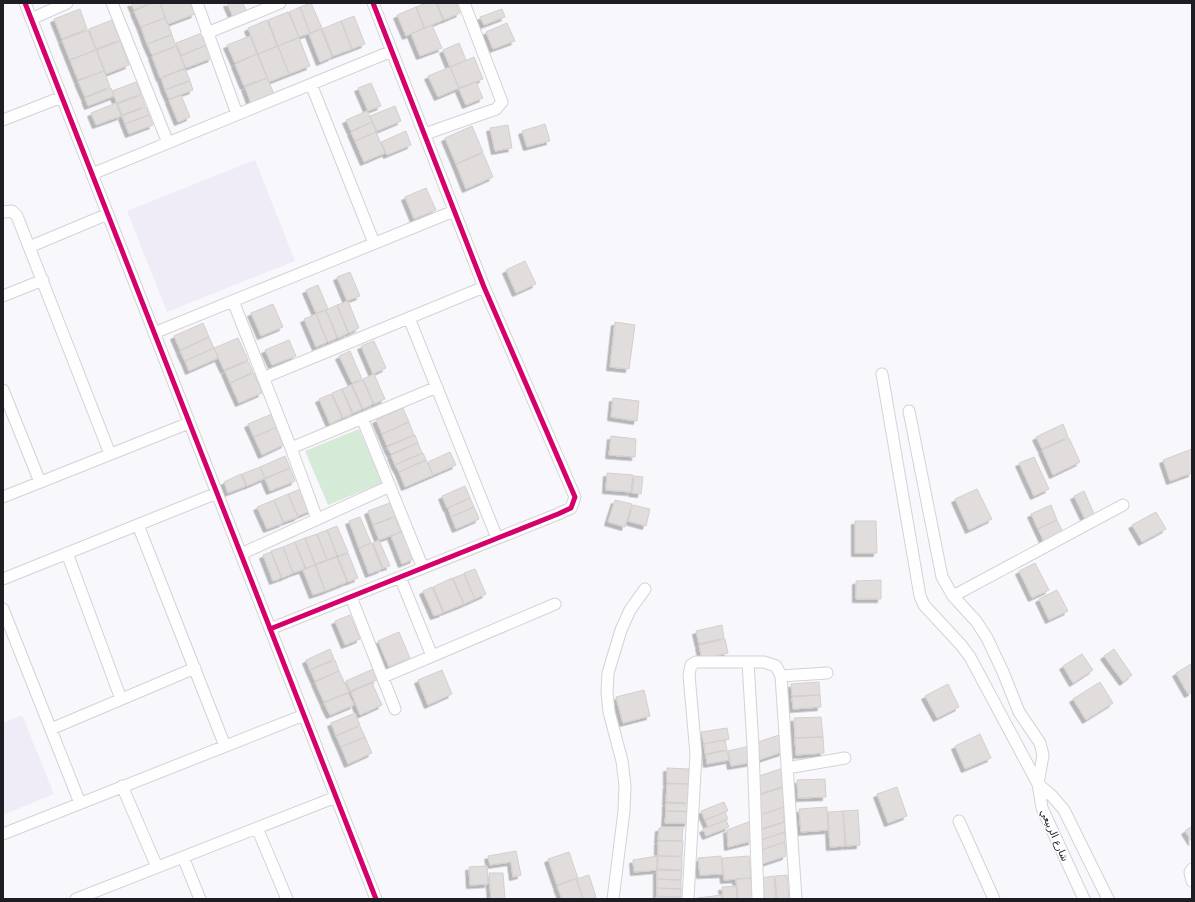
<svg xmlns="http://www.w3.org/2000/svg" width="1195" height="902" viewBox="0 0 1195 902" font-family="'DejaVu Sans','Noto Sans Arabic',sans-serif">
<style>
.built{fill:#efecf7}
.green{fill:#d5ead7}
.building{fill:#e1dddd;stroke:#d3cfce;filter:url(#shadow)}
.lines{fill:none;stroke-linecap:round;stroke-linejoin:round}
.minor-casing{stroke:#d3d2d7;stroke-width:13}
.minor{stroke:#fefefe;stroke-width:11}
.cycleway-casing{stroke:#fff;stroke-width:8}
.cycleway{stroke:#d6006c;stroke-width:5}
.labels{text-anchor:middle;stroke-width:3;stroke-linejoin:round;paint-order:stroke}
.street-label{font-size:10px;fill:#1f1d24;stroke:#fff}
</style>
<defs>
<filter id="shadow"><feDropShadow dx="-3.5" dy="3.5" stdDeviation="0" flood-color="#0004"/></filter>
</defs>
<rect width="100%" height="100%" fill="#f8f7fb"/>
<path class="built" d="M255 160 295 261 167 312 127 211Z
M22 715 54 794 3 815V723Z"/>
<path class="green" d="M359 429 382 483 328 505 305 451Z"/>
<path class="building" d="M131 3H148V4L134 10Z
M153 3H160L165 18 141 27 134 11Z
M160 3H190L195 14 168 24Z
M227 3H243L246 11 233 17Z
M311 3 322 28 310 33 300 7Z
M426 3H436L443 20 425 28 416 7Z
M437 3H456L460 13 444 20Z
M300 7 310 33 299 37 289 12Z
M416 7 424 28 406 36 397 15Z
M80 9 87 29 62 39 54 19Z
M502 9 505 17 484 25 480 17Z
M288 12 299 37 278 46 268 20Z
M354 16 365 44 352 49 341 21Z
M165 18 172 34 147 44 141 27Z
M112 20 120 40 96 49 89 29Z
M267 20 277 46 258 54 248 28Z
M341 21 352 49 333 56 322 29Z
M507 23 515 41 493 49 486 32Z
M432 25 442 48 420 56 411 34Z
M321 29 332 57 320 62 309 34Z
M88 30 96 50 70 60 62 40Z
M202 33 207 45 181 55 176 43Z
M172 35 176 46 152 55 147 44Z
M250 36 257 54 235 63 227 45Z
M299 38 310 66 289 74 278 46Z
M120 41 129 65 106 74 97 50Z
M459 43 466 60 450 67 443 50Z
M207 45 212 58 186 68 181 56Z
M176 46 185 68 160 78 152 56Z
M278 46 289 74 269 82 258 54Z
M96 50 104 71 78 80 70 60Z
M257 54 267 78 244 86 235 64Z
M474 57 483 79 459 88 450 67Z
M450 67 459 88 438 97 428 76Z
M185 69 190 80 165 90 161 78Z
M104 71 110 87 85 97 78 81Z
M267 78 275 96 252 106 245 87Z
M190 81 193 90 169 99 165 90Z
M136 82 141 94 117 103 112 91Z
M476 82 483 98 466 105 459 89Z
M371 83 381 106 368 111 358 88Z
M111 88 114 96 88 106 85 98Z
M141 95 145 106 122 115 118 104Z
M181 95 190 117 178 122 169 100Z
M116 103 121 116 96 125 91 113Z
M395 106 401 121 377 131 370 116Z
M146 107 149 115 125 124 122 116Z
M367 111 372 122 351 131 346 120Z
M149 115 153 125 129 134 125 124Z
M372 122 376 132 355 141 351 132Z
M545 124 550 141 527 147 522 131Z
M508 125 512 148 495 151 490 128Z
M472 126 483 152 456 164 445 138Z
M406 131 411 145 387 155 381 142Z
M376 132 385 153 364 162 355 141Z
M483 153 493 177 466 189 456 164Z
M426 188 436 210 414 219 405 197Z
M525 261 536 284 516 293 506 270Z
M350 272 360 296 347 301 337 277Z
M318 285 328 309 316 313 306 290Z
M348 301 359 328 349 333 337 305Z
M273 304 283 327 261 336 251 313Z
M337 305 348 333 338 338 326 310Z
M326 310 337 338 328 342 316 314Z
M316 314 327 342 316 347 304 319Z
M615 322 635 325 629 369 610 367Z
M203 323 209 337 180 350 174 336Z
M209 337 214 348 185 361 180 351Z
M238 338 248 360 224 370 214 348Z
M289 340 296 356 272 365 265 350Z
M374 341 386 368 373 374 361 346Z
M214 348 218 358 189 371 185 361Z
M350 351 362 379 352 383 339 356Z
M248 361 253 372 230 383 225 371Z
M254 373 262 393 239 403 230 383Z
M374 374 385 399 374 404 363 379Z
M363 380 373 404 363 409 352 384Z
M351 385 362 409 353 413 342 389Z
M342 389 352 414 343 418 332 393Z
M331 394 342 418 330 424 319 399Z
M613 398 639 401 637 421 611 417Z
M403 408 409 422 382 434 376 420Z
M272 414 277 427 254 437 248 424Z
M409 422 414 435 387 446 382 434Z
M1063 424 1068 437 1042 449 1036 437Z
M277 427 285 444 262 455 254 437Z
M415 435 418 443 391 454 387 447Z
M611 436 636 439 635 457 609 455Z
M1069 438 1080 462 1053 475 1042 450Z
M418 443 422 453 395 465 391 455Z
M1192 449V473L1170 481 1163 460Z
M450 452 456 465 433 475 428 462Z
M423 453 426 460 399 472 395 465Z
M285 456 290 468 265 478 260 467Z
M1034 457 1049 489 1034 496 1019 463Z
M426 460 433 475 405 487 399 472Z
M260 467 265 478 247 486 242 474Z
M290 468 295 481 270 491 265 479Z
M607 473 633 475 631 492 606 490Z
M241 474 246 486 228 493 224 482Z
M634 476 643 477 641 494 632 493Z
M465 486 470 498 447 508 442 496Z
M303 488 312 510 298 516 288 494Z
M977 489 992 519 969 530 955 499Z
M1084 491 1095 516 1086 521 1074 496Z
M288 494 298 517 284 522 274 500Z
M470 498 474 507 451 517 448 508Z
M274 500 283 523 267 529 257 507Z
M615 500 632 504 625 527 608 522Z
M390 503 395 516 373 525 368 511Z
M633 505 650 509 646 526 628 521Z
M1051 505 1057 520 1038 529 1031 514Z
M474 507 479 519 456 529 451 517Z
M1156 512 1166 529 1142 542 1132 525Z
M360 517 371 543 359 548 349 521Z
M395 517 401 532 379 540 373 525Z
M1057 520 1064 535 1045 544 1038 529Z
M855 521H876L877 553H855Z
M337 526 348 552 338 556 327 530Z
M327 530 337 556 327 560 317 534Z
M403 531 414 559 402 564 391 536Z
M317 534 327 560 315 564 305 538Z
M305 538 315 565 306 568 295 542Z
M379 540 390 566 383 568 373 543Z
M295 542 305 569 293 573 283 547Z
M372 543 382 569 369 574 359 548Z
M283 547 293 573 282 578 271 551Z
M271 552 281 578 273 581 263 555Z
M348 553 358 578 348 582 338 557Z
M337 557 347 582 325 591 316 565Z
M1035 563 1049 590 1032 598 1019 571Z
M315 565 325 591 313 595 303 570Z
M475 569 486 594 475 599 464 573Z
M464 574 475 599 464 604 453 578Z
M452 578 464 604 444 612 433 587Z
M881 580V599H856V581Z
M432 587 443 613 434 616 423 591Z
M1057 590 1068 611 1049 620 1039 599Z
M350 615 360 639 345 645 335 621Z
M722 625 724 638 699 644 696 631Z
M399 632 410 658 389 667 378 641Z
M725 639 728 653 702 659 699 645Z
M330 649 334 659 310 670 306 660Z
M1114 649 1132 675 1123 682 1104 656Z
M1082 654 1093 670 1073 683 1063 666Z
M335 660 339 671 315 681 310 670Z
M1191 664 1192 692 1188 694 1176 673Z
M373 669 377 680 350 691 346 681Z
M442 670 452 694 428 705 418 680Z
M339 671 349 692 324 702 315 682Z
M819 682 820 695 792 696 791 684Z
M1100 682 1113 703 1086 720 1073 699Z
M372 683 382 705 360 715 351 692Z
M948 684 959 707 937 718 925 696Z
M644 690 650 716 623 723 616 697Z
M348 693 354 705 330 715 324 703Z
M820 695 821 707 793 709 792 697Z
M355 713 360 725 336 736 331 723Z
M821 717 823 737 795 738 794 718Z
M360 726 365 737 341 747 336 736Z
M727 728 729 739 704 744 701 732Z
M782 734 783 752 759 760 758 742Z
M980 734 991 758 965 769 955 746Z
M365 737 372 753 348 764 341 747Z
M823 737 824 753 796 755 795 738Z
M725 740 727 750 705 754 704 744Z
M750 746 754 762 731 766 728 751Z
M727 750 729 760 707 764 706 755Z
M667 768 689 769V784L667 783Z
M783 768 784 786 760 794 759 776Z
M825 779 826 797 798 798 797 780Z
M667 784H689L688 803 666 802Z
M784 787V807L760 815V795Z
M897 787 907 816 888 823 877 794Z
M724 802 728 811 705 820 701 811Z
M666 803 689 804 688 811H666Z
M784 807V822L760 829V815Z
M827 807 828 830 801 832 799 809Z
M858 810 860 845 846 846 843 811Z
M666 811 688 812V823H665Z
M843 811 845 846 830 847 828 812Z
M725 812 728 819 708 827 705 820Z
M726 820 729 827 706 836 703 829Z
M751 821 752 841 728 847 727 830Z
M785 822V832L761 840V830Z
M1192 826V842L1185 831Z
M659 828H683L682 841 658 840Z
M785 832V842L761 850V840Z
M658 841H683L682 856H658Z
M785 842 786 856 762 864 761 850Z
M516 851 521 875 513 877 511 862 490 865 488 856Z
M569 852 578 878 557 885 548 859Z
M657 856V870L634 872 633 860Z
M658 856 682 857V870L657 869Z
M721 856 723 874 700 875 698 858Z
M749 856 751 878 724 880 722 858Z
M487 866 488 884 470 885 469 867Z
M657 870 682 871 681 880 657 879Z
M489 873H503L505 899H491Z
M589 875 596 897 591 899H583L577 879Z
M787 875 789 899H777L775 876Z
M774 876 776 899H761L760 878Z
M751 878 753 899H738L736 879Z
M576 879 583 899H562L557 886Z
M657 879 681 880V889L657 888Z
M736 886 737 899H723L722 887Z
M657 888 681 889V897L657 896Z
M722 895V899H697V898Z
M656 897H681V899H656Z"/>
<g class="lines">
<defs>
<path id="minor" d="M25 3 376 899
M112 3 168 143
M197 3 237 114
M31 19 67 3
M207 33 280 3
M311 84 374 243
M3 120 62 97
M425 134 496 109 502 102 464 3
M92 174 392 51
M3 212 12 211 17 216 110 454
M29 247 108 214
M3 296 43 280
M233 301 291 448 317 519
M409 318 497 538
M154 333 454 211
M882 374 920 596 924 605 961 645 970 657 1038 784 1052 796 1064 810 1108 899
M263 378 484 287
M3 390 40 482
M909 411 942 577 953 596 976 621 987 638 1003 672 1019 712 1040 743 1043 755 1038 784 1042 808 1084 899
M362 418 423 568
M291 448 437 387
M3 497 189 423
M138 525 225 746
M67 553 121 699
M241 554 390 486
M400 577 432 656
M3 579 217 493
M953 596 1123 505
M351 597 395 709
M3 609 80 803
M270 629 558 514 571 508 575 497 484 287 373 3
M748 662 753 746 758 899
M781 676 827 673
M383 677 555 604
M51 729 195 668
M787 768 845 758
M122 786 157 867
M959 821 994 899
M257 828 287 899
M3 834 304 715
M183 857 200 899
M1192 869 1190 872 1192 881
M76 899 336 797
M613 899 624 811 625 786 622 761 609 712 607 692 608 673 621 630 630 610 645 589
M688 899 696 754 689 675 691 665 696 662H764L776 666 781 676 796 899"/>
</defs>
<use href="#minor" class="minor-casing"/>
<use href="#minor" class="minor"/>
<defs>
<path id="cycleway" d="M25 3 376 899
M270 629 558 514 571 508 575 497 484 287 373 3"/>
</defs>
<use href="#cycleway" class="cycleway-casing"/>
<use href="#cycleway" class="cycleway"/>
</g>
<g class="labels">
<g class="street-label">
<text transform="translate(1055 835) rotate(66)" y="4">شارع الربيعي</text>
</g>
</g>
<rect width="1195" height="902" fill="none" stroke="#1f1d24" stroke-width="8"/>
</svg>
